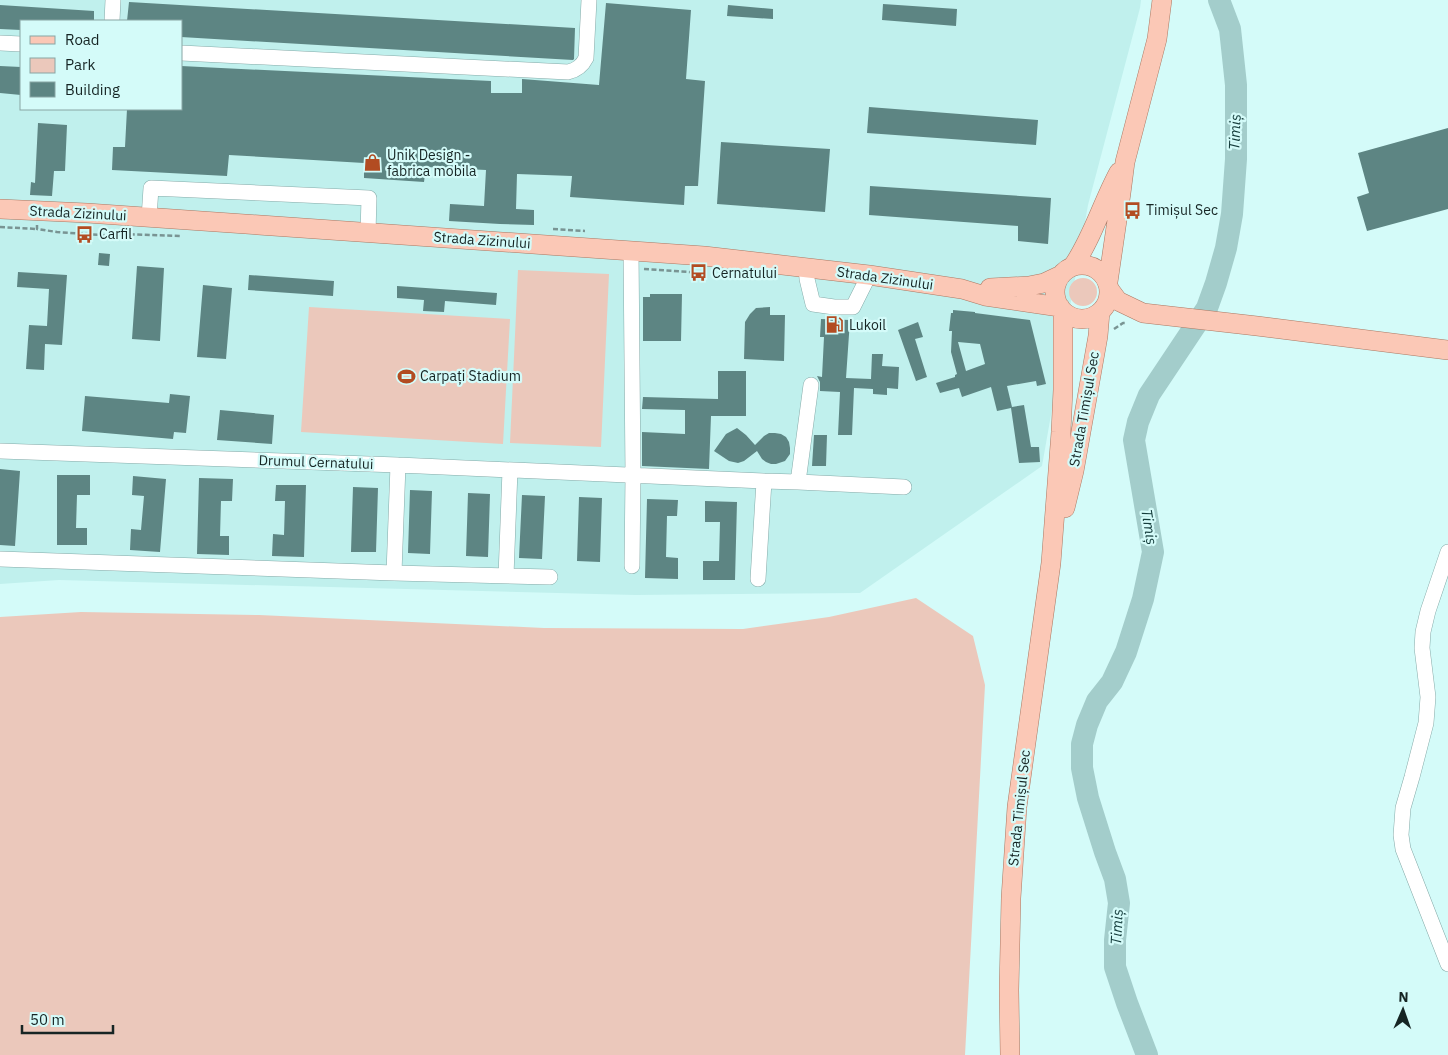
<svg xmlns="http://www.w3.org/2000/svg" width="1448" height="1055" viewBox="0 0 1448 1055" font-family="'IBM Plex Sans',sans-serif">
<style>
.built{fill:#c0f0ed;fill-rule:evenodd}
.green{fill:#ebc8bb}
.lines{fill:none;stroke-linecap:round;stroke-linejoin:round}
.river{stroke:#a3cdcb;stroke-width:22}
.building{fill:#5d8583;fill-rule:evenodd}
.minor-casing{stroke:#85aaa8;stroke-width:16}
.major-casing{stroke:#aa7863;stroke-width:20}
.path{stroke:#799493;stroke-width:2.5;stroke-dasharray:5 2.5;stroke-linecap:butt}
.minor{stroke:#fff;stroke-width:15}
.major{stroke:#fbc8b6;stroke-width:19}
.labels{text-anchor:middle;stroke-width:4.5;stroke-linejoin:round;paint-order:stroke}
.poi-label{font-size:14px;fill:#162524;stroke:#d4fbf9;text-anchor:start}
.street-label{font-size:14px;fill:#162524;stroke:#d4fbf9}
.water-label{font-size:15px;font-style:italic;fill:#153d3c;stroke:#d4fbf9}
</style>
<rect width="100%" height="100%" fill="#d4fbf9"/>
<path class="built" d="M0 0H1141L1140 8 1088 205 1042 466 860 593 635 595 59 580 0 584ZM21 21H181V109H21Z"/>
<path class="green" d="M518 270 609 274 601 447 510 443Z
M1069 292a14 14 0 1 1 28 0a14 14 0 1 1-28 0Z
M309 307 510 319 503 444 301 432Z
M916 598 973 636 985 685 965 1055H0V617L81 612 259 615 544 628 743 629 829 617Z"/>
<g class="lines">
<path class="river" d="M1147 1055 1127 1003 1115 967V940L1119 903 1115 879 1105 852 1088 798 1082 768V744L1087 725 1097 701 1112 682 1126 652 1143 599 1153 552 1134 440 1138 422 1149 395 1207 308 1216 283 1226 248 1232 214 1236 159V85L1230 29 1219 0"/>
</g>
<path class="building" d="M129 2 575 28 574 59 573 60 181 37V21H127Z
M606 3 691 10 686 79 705 81 698 186H685L684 205 570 197 572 176 517 174 516 209 534 210V225L500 224 449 221 450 204 484 206 486 170 426 167 424 182 364 178V163L229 155 227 176 112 170 113 147H125L127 109H181V66L491 81V93H522V79L599 85Z
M883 4 957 9 956 26 882 20Z
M0 5 94 11V21H21V30L0 29Z
M728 5 773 9V19L727 16Z
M0 66 21 67V95L0 93Z
M869 107 1038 120 1036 145 867 133Z
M38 123 67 125 65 171H54L52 196 30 195 31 182 35 183Z
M1448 128V209L1367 231 1357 197 1369 193 1358 153Z
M721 142 830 149 825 212 717 204Z
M870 186 1051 198 1048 244 1018 241V226L869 215Z
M99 253 110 254 109 266 98 265Z
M137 266 164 268 160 341 132 339Z
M18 272 67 275 62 345 45 344 44 370 26 369 29 325 47 326 49 289 17 287Z
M249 275 334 281 333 296 248 290Z
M203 285 232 288 226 359 197 357Z
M397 286 497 293 496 305 445 301 444 312 423 311 424 300 397 298Z
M650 294H682L681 341H643V297H650Z
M770 307V315H785L784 361 744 359 745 322 750 314 756 308Z
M953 310 975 312V313L1030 320 1046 384 1037 386 1036 381 1007 386 1012 407 1024 405 1031 447H1039L1040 462 1019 463 1011 408 997 411 991 387 962 397 959 388 940 393 936 383 955 377V375L957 374 951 352 952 331H949L951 313H953ZM958 342 980 344 985 364 966 371Z
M821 319 850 320 846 378 871 379 872 354H883L882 366 899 367 898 389 887 388V395L873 394V389L854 388 852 435H838L840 392 820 391V382L817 376 822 377 824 337H820Z
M918 322 923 337 915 339 927 377 916 381 898 330Z
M718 371H746V416H711L709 469 642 466V432L685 434V410L642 409 643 397 718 399Z
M170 394 190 396 186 433 174 432 173 439 82 431 85 396 169 403Z
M220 410 274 415 272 444 217 440Z
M737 428 746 435 755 445 764 436 769 433H775L781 434 786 437 789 442 790 448V454L785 461 776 464H771L766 462 762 459 757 451 744 461 738 463 729 461 714 451 726 434Z
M814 435H827L826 466H812Z
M0 469 20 471 15 546 0 545Z
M57 475H90V495H77L76 528H87V545H57Z
M133 476 166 479 160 552 130 550 131 529 141 530 144 496 132 495Z
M199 478 233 479 232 501H221L220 536H229V555L197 554Z
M276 485H306L304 557 272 556 273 534 284 535 285 501H275Z
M353 487 378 488 376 552H351Z
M410 490 432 491 430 554 408 553Z
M468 493 490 494 488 557 466 556Z
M522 495 545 496 542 559 519 558Z
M579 497 602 498 600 562 577 561Z
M647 499 678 500 677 516H667L666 557 678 558V579L645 578Z
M705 501 737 502 735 580H703V561H719L720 522H705Z"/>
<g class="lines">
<defs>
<path id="minor" d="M112 21 113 0
M0 43 21 44
M181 53 568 72C577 70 582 66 586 58L589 0
M149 218 151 188 369 198 368 233
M631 250 633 475 632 566
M806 267 807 279 813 304 834 307H853L869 275
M0 451 398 465 764 481 758 579
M764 481 798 482 811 385
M798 482 904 487
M1448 552 1428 611 1423 632 1422 648 1428 697 1426 723 1412 777 1403 808 1401 835 1403 849 1448 964
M0 559 394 573 550 577
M394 573 398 465
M506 576 510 470"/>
<path id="major" d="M0 209 87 213 704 256 869 275 962 289 985 296 1060 307
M1055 292a27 27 0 1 1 54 0a27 27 0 1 1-54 0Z
M1073 266C1093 237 1102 203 1119 172
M1108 282 1121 193 1125 162 1157 39 1162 0
M990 288 1029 286 1044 283 1061 275
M1109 289 1118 301 1143 313 1257 326 1448 350
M1065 508 1074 471 1098 336 1100 312
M1010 1055 1009 990 1011 898 1017 807 1051 563 1061 432 1063 390V311"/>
</defs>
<use href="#minor" class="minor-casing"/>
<use href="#major" class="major-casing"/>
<path class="path" d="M37 225V229L57 232 117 236 122 234 180 236
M0 227 37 229
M553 229 585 231
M644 269 706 273
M1114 329 1123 323H1127"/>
<use href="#minor" class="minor"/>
<use href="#major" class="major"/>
</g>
<defs>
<symbol id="shop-bare" viewBox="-9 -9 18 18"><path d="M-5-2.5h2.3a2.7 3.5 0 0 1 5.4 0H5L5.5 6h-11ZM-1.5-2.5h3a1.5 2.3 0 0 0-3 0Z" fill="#b24c22" stroke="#d4fbf9" stroke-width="2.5" paint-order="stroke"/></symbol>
<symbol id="bus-bare" viewBox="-9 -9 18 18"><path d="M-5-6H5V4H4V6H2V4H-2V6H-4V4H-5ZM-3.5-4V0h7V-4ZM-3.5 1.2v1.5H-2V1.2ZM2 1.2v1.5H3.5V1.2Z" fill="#b24c22" stroke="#d4fbf9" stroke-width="2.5" paint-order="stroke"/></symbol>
<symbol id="fuel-bare" viewBox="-9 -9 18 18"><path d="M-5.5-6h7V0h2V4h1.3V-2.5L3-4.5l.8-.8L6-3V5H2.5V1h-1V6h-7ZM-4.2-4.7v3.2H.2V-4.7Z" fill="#b24c22" stroke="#d4fbf9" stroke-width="2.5" paint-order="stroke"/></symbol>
<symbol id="stadium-bare" viewBox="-9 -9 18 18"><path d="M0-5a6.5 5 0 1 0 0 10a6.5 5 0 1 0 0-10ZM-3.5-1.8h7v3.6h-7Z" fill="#b24c22" stroke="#d4fbf9" stroke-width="2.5" paint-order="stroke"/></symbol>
</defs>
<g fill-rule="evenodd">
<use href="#shop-bare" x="360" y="150" width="25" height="25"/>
<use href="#bus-bare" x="1120" y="198" width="25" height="25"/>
<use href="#bus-bare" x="72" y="222" width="25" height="25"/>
<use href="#bus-bare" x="686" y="260" width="25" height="25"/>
<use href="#fuel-bare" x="822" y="312" width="25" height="25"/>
<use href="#stadium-bare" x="394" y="364" width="25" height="25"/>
</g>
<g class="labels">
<g class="poi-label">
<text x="387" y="160">Unik Design -<tspan x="387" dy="16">fabrica mobila</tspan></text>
<text x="1146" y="215">Timișul Sec</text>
<text x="99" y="239">Carfil</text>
<text x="712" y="278">Cernatului</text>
<text x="849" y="330">Lukoil</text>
<text x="420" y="381">Carpați Stadium</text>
</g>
<g class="street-label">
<text transform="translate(78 213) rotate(3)" y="5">Strada Zizinului</text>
<text transform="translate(482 240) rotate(4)" y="5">Strada Zizinului</text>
<text transform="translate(885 278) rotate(8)" y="5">Strada Zizinului</text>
<text transform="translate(1084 409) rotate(-80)" y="5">Strada Timișul Sec</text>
<text transform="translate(316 462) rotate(2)" y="5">Drumul Cernatului</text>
<text transform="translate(1019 808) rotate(-84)" y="5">Strada Timișul Sec</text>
</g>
<g class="water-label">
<text transform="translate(1235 132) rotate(-88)" y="5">Timiș</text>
<text transform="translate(1149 527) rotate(81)" y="5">Timiș</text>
<text transform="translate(1117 927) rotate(-87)" y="5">Timiș</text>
</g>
</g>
<rect x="20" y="20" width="162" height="90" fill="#d4fbf9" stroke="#88a5a4"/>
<rect x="30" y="36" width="25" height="8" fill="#fbc8b6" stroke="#88a5a4"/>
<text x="65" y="45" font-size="15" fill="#162524">Road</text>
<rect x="30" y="58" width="25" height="15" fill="#ebc8bb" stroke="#88a5a4"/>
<text x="65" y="70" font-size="15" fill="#162524">Park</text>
<rect x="30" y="82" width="25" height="15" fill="#5d8583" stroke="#88a5a4"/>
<text x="65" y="95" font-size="15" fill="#162524">Building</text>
<g transform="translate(1403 1010) rotate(2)" stroke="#d4fbf9" stroke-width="4" paint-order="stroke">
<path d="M0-4L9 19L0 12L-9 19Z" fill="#162524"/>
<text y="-8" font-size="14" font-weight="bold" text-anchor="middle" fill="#162524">N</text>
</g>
<path d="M22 1025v8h91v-8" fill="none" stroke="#162524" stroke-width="2.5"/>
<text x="30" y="1025" font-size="15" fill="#162524" stroke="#d4fbf9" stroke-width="4" paint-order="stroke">50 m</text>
</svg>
